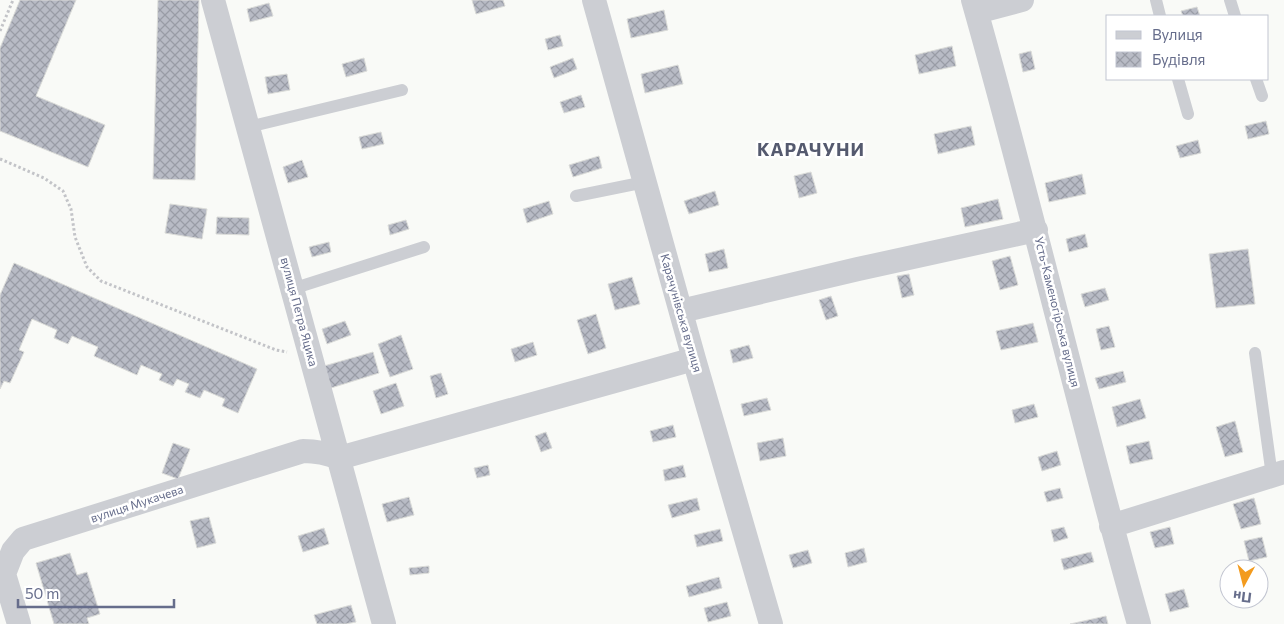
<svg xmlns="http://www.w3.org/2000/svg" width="1284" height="624" viewBox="0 0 1284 624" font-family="Commissioner,sans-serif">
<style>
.building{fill:url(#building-cross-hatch);stroke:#dbdcd9}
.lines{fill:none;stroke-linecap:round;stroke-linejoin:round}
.path{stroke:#c3c4c8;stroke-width:3;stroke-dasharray:2.5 2.5;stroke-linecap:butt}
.lane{stroke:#ccced3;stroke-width:12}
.street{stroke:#ccced3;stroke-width:24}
.labels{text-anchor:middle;stroke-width:5;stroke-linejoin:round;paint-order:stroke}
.street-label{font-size:12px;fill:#666d8b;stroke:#fff}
.district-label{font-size:18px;font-weight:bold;letter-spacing:1px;fill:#555a6f;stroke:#fff}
</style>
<defs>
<pattern id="building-cross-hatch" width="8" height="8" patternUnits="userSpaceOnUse" patternTransform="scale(1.25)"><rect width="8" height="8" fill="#b8bbc5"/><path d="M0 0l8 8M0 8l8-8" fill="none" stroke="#999ca6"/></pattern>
</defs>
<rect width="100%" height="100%" fill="#f9faf7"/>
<path class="building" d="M20 0H76L36 96 105 125 88 167 0 131V48Z
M158 0H199L195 180 153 179Z
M472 0H503L505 6 476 14Z
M269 3 273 16 250 22 247 9Z
M1197 7 1200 16H1183L1181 11Z
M664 10 668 30 631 38 627 19Z
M560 35 563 46 548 50 545 39Z
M952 46 956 66 919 74 915 55Z
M1031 51 1035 69 1023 72 1019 54Z
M364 58 367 71 346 77 342 64Z
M573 58 577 69 554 78 550 67Z
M678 65 683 84 645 93 641 74Z
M287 74 290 90 268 94 265 77Z
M581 95 585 107 564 113 560 102Z
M1266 121 1269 134 1248 139 1245 126Z
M971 126 975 145 938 154 934 134Z
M381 132 384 144 362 149 359 137Z
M1198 140 1201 153 1180 158 1176 146Z
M599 156 602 168 573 177 569 165Z
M302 160 308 177 288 183 283 167Z
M811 172 817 193 799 198 794 176Z
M1082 174 1086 194 1049 202 1045 183Z
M715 191 719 205 689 214 684 201Z
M998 199 1003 219 965 227 961 208Z
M549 201 553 214 527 223 523 209Z
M170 204 207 209 202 239 165 233Z
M217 217 249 218V235L216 234Z
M406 220 409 229 390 235 388 225Z
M1085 234 1088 247 1069 252 1066 239Z
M329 242 331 252 312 257 309 247Z
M724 249 728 268 709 272 705 254Z
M1248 249 1255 304 1216 308 1209 254Z
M1010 256 1018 285 1000 290 992 261Z
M14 263 257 369 238 413 222 406 225 399 204 390 200 398 185 392 189 384 177 379 173 386 159 380 162 374 141 365 137 375 94 356 98 347 72 336 68 344 54 338 57 330 32 319 19 350 24 352 10 383 4 381 0 389V295Z
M909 274 914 295 902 298 897 276Z
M632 277 640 304 615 310 608 284Z
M1105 288 1109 300 1085 307 1081 294Z
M831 296 838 316 826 320 819 300Z
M596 314 606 348 588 354 577 320Z
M345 321 351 335 327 344 322 329Z
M1033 323 1038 342 1001 350 996 331Z
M1109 326 1115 347 1101 350 1096 329Z
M401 335 413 369 390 377 378 344Z
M533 342 537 355 515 362 511 349Z
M749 345 753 358 733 363 730 350Z
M373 352 379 373 331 388 324 366Z
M1123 371 1126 382 1099 389 1095 378Z
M441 373 448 394 436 398 430 376Z
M396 383 404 406 381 414 373 391Z
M767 398 771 410 744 416 741 404Z
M1140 399 1146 418 1117 427 1112 407Z
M1034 404 1038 417 1015 423 1012 410Z
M1235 421 1243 452 1225 457 1216 427Z
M673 425 676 437 653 442 650 431Z
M546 432 552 448 541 452 535 436Z
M783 438 786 456 760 461 757 443Z
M1149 441 1153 459 1130 464 1126 446Z
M173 443 190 449 178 479 162 473Z
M1057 451 1061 465 1042 471 1038 457Z
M488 465 490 475 477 478 474 468Z
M683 465 686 477 665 481 663 470Z
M1060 488 1063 498 1047 502 1044 492Z
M409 497 414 515 387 522 382 504Z
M697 498 700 510 672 518 668 505Z
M1254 498 1261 524 1241 529 1233 504Z
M209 517 216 543 197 548 190 521Z
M1064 527 1068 538 1054 542 1051 530Z
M1170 527 1174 544 1155 548 1150 532Z
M324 528 329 544 303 552 298 536Z
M720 529 723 541 697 547 694 535Z
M1262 537 1267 557 1249 561 1244 541Z
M864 548 867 562 848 567 845 553Z
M808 550 812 563 793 568 789 555Z
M1091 552 1094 562 1064 570 1061 559Z
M70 553 77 575 87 572 100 614 87 618 89 624H54L36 563Z
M429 566V573L410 575 409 568Z
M719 577 722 588 689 597 686 586Z
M1184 589 1189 607 1170 612 1165 594Z
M727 602 731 616 708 622 704 608Z
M351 605 356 622 346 624H317L314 615Z
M1106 616 1108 624H1070Z"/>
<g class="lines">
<path class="path" d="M0 31 13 0
M0 159 44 178 63 191 71 209 75 237 87 267 101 281 276 350 287 352"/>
<path class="lane" d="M1156 0 1160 16
M1230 0 1235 16
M1178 79 1188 114
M1256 79 1262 96
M248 127 402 90
M576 196 645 182
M292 289 424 247
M1255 353 1272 476"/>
<path class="street" d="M213 0 384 624
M594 0 694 359 771 624
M973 0C1032 207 1080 417 1139 624
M977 12 1022 0
M681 311 858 269 1036 230
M1111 526 1284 472
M19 624 4 574 13 551 23 539 303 451C316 451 327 453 339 458L694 359"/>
</g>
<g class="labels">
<g class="street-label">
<text transform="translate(299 312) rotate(75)" y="4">вулиця Петра Яцика</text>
<text transform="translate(1057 312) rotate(76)" y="4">Усть-Каменогірська вулиця</text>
<text transform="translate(681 313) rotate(74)" y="4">Карачунівська вулиця</text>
<text transform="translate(137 504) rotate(-18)" y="4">вулиця Мукачева</text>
</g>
<g class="district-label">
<text x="811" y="156">КАРАЧУНИ</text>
</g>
</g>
<rect x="1106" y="15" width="162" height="65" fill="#ffffff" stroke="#c2c5d1"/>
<rect x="1116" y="31" width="25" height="8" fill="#ccced3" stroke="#c2c5d1"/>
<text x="1152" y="40" font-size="15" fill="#666d8b">Вулиця</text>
<rect x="1116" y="52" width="25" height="15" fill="url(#building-cross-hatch)" stroke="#c2c5d1"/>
<text x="1152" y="65" font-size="15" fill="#666d8b">Будівля</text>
<g transform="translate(1244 584) rotate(187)"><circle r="24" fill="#ffffff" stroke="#c2c5d1"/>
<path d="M0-4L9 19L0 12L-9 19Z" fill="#f39b1e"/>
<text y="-8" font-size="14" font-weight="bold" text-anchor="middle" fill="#666d8b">Пн</text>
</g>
<path d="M18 599v8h156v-8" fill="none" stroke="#666d8b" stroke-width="2.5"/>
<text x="25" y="599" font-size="15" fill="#666d8b" stroke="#ffffff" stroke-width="4" paint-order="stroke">50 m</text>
</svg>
